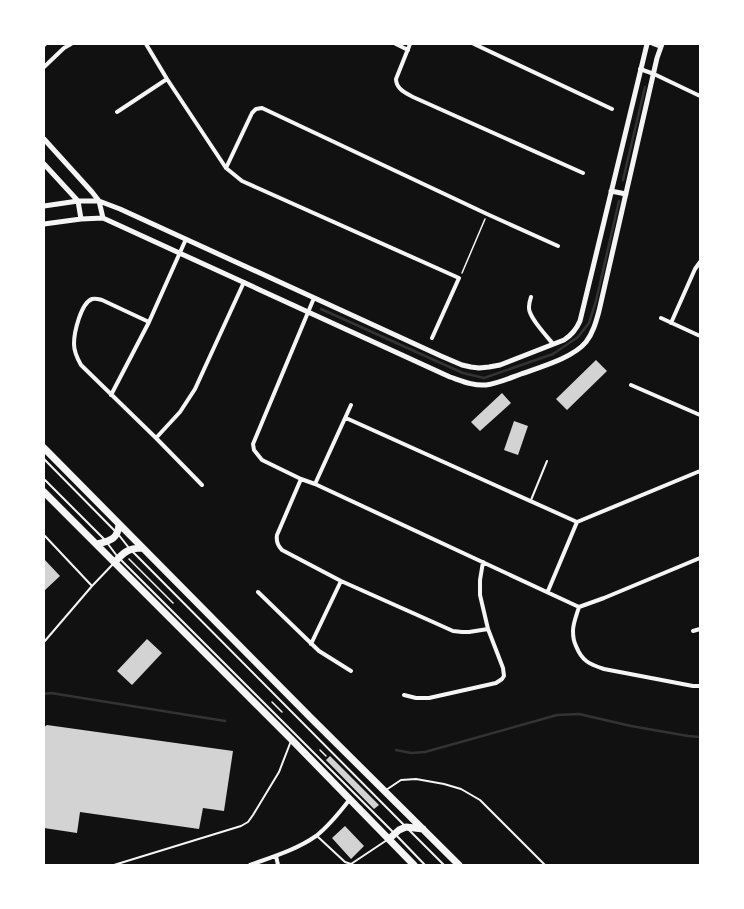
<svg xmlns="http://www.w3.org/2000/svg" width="744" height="909" viewBox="0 0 744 909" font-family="'Roboto Condensed',sans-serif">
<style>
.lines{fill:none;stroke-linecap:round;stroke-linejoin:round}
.stream{stroke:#333;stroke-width:2.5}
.building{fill:#d3d3d3}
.path{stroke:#f5f5f5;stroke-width:1.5}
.service{stroke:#f5f5f5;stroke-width:2}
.minor{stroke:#f5f5f5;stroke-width:4}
.tertiary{stroke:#f5f5f5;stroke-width:5}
.primary{stroke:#f5f5f5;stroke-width:7}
</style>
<rect width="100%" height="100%" fill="#111"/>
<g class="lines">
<path class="stream" d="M623 180 645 87
M321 309 463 373 484 378 553 354 578 337 589 323 596 301 619 201
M44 694 51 693 225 721
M396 750 411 753 425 752 557 715 579 714 631 726 688 736 700 737"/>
</g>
<path class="building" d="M596 360 607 371 567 410 556 399Z
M502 393 511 403 480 431 471 422Z
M514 421 528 426 518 455 504 450Z
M44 559 60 576 44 591Z
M147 639 162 653 132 685 117 671Z
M47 725 233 751 224 811 203 808 199 829 80 812 77 833 44 828V727Z
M330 756 379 805 374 809 326 760Z
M345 826 364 846 351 859 332 838Z"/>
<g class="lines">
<path class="path" d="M462 273 485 219
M129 559 173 603
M272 702 282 712
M320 750 326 756"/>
<path class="service" d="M44 459 115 531
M44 479 105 540
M531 500 547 461
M118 534 129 548
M44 535 92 586 114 563
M108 544 117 556
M132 551 405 826
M120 559 393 832
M44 642 92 586
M386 790 401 780 416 779 444 784 461 789 480 800 545 865
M408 829 444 865
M396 835 425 865
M317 836 345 862 351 864 387 840
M114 865 241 826 248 822 253 815 279 772 291 741"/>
<path class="minor" d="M146 44 167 79 226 168 242 181 459 278 432 338
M396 44 408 50
M410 44 396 79C396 89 406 93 413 97L583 173
M474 44 612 109
M653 44 661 47
M44 45 45 44
M44 67 64 48 71 44
M640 69 654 74 700 96
M117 112 167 79
M226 168 252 113 256 109 262 108 487 214 558 246
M531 297C530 300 529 304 529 307 528 317 547 336 553 344
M314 298 253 444 254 450 262 460 301 479 315 484 579 607 604 598 700 558
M661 318 700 336
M149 322 102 300C98 299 96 298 92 299 81 303 74 332 74 344 74 351 77 358 81 365L156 438 202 485
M671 323 695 269 700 262
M631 385 700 415
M111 395 149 322 186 239
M346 418 577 522 700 471
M156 438 180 412 195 389 244 282
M301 479 277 535C276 541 278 546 282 550L341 581 433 622 453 631 462 632H469L488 629
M315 484 351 405
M548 591 577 522
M258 592 319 651 351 671
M579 607C577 614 573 623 573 631 573 636 574 642 576 646 582 661 589 664 604 669L693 686H700
M693 631 700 629
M311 644 341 581
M404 695 416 698H429L496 683 502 679 504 676 503 668 488 629 480 595V580L483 562
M276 856 278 865
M250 865C272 857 296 850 316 836 329 826 340 812 350 799"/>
<path class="tertiary" d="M44 139 92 192 99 201 103 218
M44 164 78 201 81 219
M611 191 626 194
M44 206 78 201H99L120 209 441 356 462 365 471 367 479 368 489 367 500 365 564 340C572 335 576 330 580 321L647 44
M44 224 81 219 103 218 450 377C462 381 473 386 486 385 497 384 510 378 521 374 540 367 573 358 586 342 593 333 596 322 599 311L657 58 662 44"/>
<path class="primary" d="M44 448 311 718 459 865
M44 492 292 740 414 865
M97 544C109 541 118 540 119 524
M115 562C123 553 128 548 142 548
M389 839 399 830 406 827 423 829"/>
</g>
<rect width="744" height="909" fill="none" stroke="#ffffff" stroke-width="90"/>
</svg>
